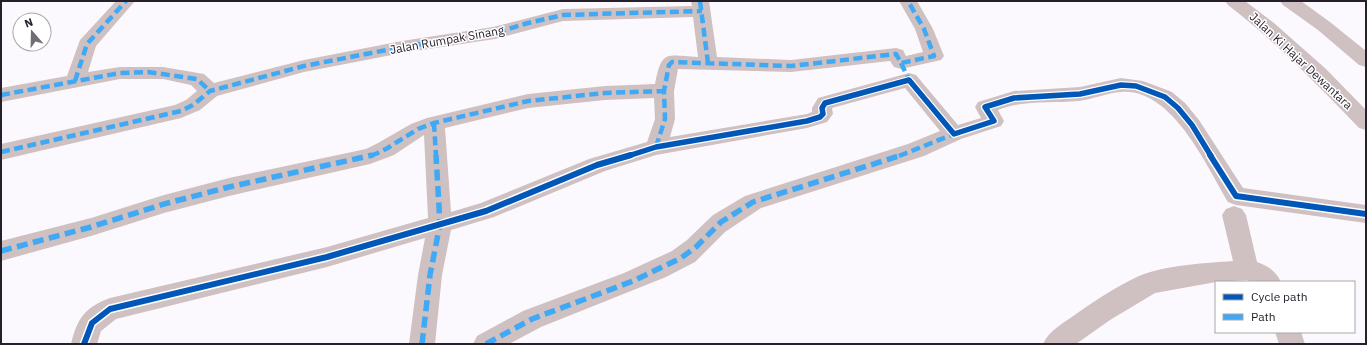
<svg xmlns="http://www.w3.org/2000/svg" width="1367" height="345" viewBox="0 0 1367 345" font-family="'IBM Plex Sans',sans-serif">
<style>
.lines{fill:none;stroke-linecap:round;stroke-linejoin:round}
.minor{fill:#cfc0c1;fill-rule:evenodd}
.quiet-far1{stroke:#3fa9f5;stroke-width:4.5;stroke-dasharray:9 4.5;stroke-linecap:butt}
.quiet{stroke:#3fa9f5;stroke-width:5.5;stroke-dasharray:11 5.5;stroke-linecap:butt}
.cycleway-far1-casing{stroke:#fff;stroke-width:8}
.cycleway-casing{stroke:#fff;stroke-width:9}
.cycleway-far1{stroke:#0057b8;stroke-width:5.5}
.cycleway{stroke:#0057b8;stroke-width:6}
.labels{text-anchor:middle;stroke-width:3;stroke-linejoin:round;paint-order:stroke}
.street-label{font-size:12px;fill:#27202c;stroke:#fff}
</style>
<rect width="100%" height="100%" fill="#fcf9fe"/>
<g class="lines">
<path class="minor" d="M116 1H135L96 46 88 72 120 67H163L204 74 214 83 304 60 402 41 493 27 563 9 692 6 691 1H709L717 57 791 60 896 48 903 50 906 56 923 52 915 29 899 1H917L933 29 944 56 941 60 901 69 894 67 890 61 791 72 678 69 674 91 675 119 670 137 807 114 812 112V108L818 98 909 73 916 75 958 125 981 118 975 107 978 102 1014 91 1080 87 1121 78 1143 81 1172 92 1185 103 1199 120 1243 188 1366 205V223L1236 205 1228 202C1206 165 1172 88 1121 92 1107 93 1093 99 1079 101 1058 103 1036 101 1015 105 1009 106 1003 108 998 110L1004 121 1001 126 961 139 924 156 761 208 725 232 695 262 666 277 541 327 509 344H473L477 336 523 311 624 273 672 251 687 240 713 215 745 196 908 144 940 131 905 88 832 108 833 114 827 122 807 128 656 155 605 171 494 217 451 230 442 275 435 344H409L418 275 425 238 327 267 116 319 101 331 97 344H71C77 319 85 307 110 298L327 247 428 218 424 135 394 155 370 164 229 196 164 213 91 236 1 261V241L91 218 164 195 229 178 366 149 378 143 411 124 427 118 528 94 605 86 655 84C662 50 665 55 698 57L693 17 563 21 495 39 402 53 304 72 217 96 200 110 181 118 1 160V144L175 105 186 100 197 91 191 85 163 79H120L1 102V88L67 76 80 40ZM654 98 655 119 647 142 589 159 481 203 451 212 445 128 528 108 605 100Z
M1225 1H1245L1274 23 1326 69 1366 110V130L1359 128C1317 84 1276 42 1228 5Z
M1280 1H1301L1330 22 1366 51V67L1359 65 1318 30 1283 5Z
M1234 206 1242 209 1246 215 1257 262C1268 266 1276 271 1281 282H1252L1247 280 1216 282 1155 293 1110 320 1076 344H1043C1049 330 1064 323 1076 314 1096 300 1117 286 1139 276 1166 265 1204 263 1233 261L1222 215 1226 209Z
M1275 332H1301L1305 344H1279Z"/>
<path class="quiet-far1" d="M700 1 708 63
M901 63 909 80
M75 81 87 44 126 1
M1 95 120 73 148 72 197 79 210 91
M434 123 436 156
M656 147 665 119 664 91 669 65 672 62 791 66 896 54 901 63 934 56 924 29 908 1
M1 152 181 111 193 105 210 91 304 66 402 47 495 33 528 23 563 15 702 11
M371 156 386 149 418 129 434 123 528 101 605 93 664 91
M899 156 954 134"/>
<path class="quiet" d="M1 251 91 227 164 204 229 187 373 155
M422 344 430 275 440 224 436 155
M486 344 532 319 633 281 681 258 696 247 721 222 753 202 902 155"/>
<defs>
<path id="cycleway-far1" d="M628 156 656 147 807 121 820 117 823 114 822 108 825 103 909 80 954 134 994 121 985 107 1014 98 1080 94 1121 85 1136 86 1165 97 1178 108 1192 125 1211 156"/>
<path id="cycleway" d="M1210 155 1236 196 1366 214
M84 344 92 323 110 309 327 257 486 211 597 165 631 155"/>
</defs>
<use href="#cycleway-far1" class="cycleway-far1-casing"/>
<use href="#cycleway" class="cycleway-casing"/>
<use href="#cycleway-far1" class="cycleway-far1"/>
<use href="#cycleway" class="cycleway"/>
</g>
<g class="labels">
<g class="street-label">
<text transform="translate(447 40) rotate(-10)" y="4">Jalan Rumpak Sinang</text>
<text transform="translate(1301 61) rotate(43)" y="4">Jalan Ki Hajar Dewantara</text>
</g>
</g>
<rect width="1367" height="345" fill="none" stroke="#27202c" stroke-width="4"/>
<rect x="1215" y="281" width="140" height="52" fill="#ffffff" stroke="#a9a6ab"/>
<rect x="1223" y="294" width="20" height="6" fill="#0057b8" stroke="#a9a6ab"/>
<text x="1251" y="301" font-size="12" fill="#27202c">Cycle path</text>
<rect x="1223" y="314" width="20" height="6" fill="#3fa9f5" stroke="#a9a6ab"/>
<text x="1251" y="321" font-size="12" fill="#27202c">Path</text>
<g transform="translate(32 32) rotate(340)"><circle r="19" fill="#ffffff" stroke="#a9a6ab"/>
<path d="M0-3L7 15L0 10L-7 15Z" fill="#726c76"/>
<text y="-6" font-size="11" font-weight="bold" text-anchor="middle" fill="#27202c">N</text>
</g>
</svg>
